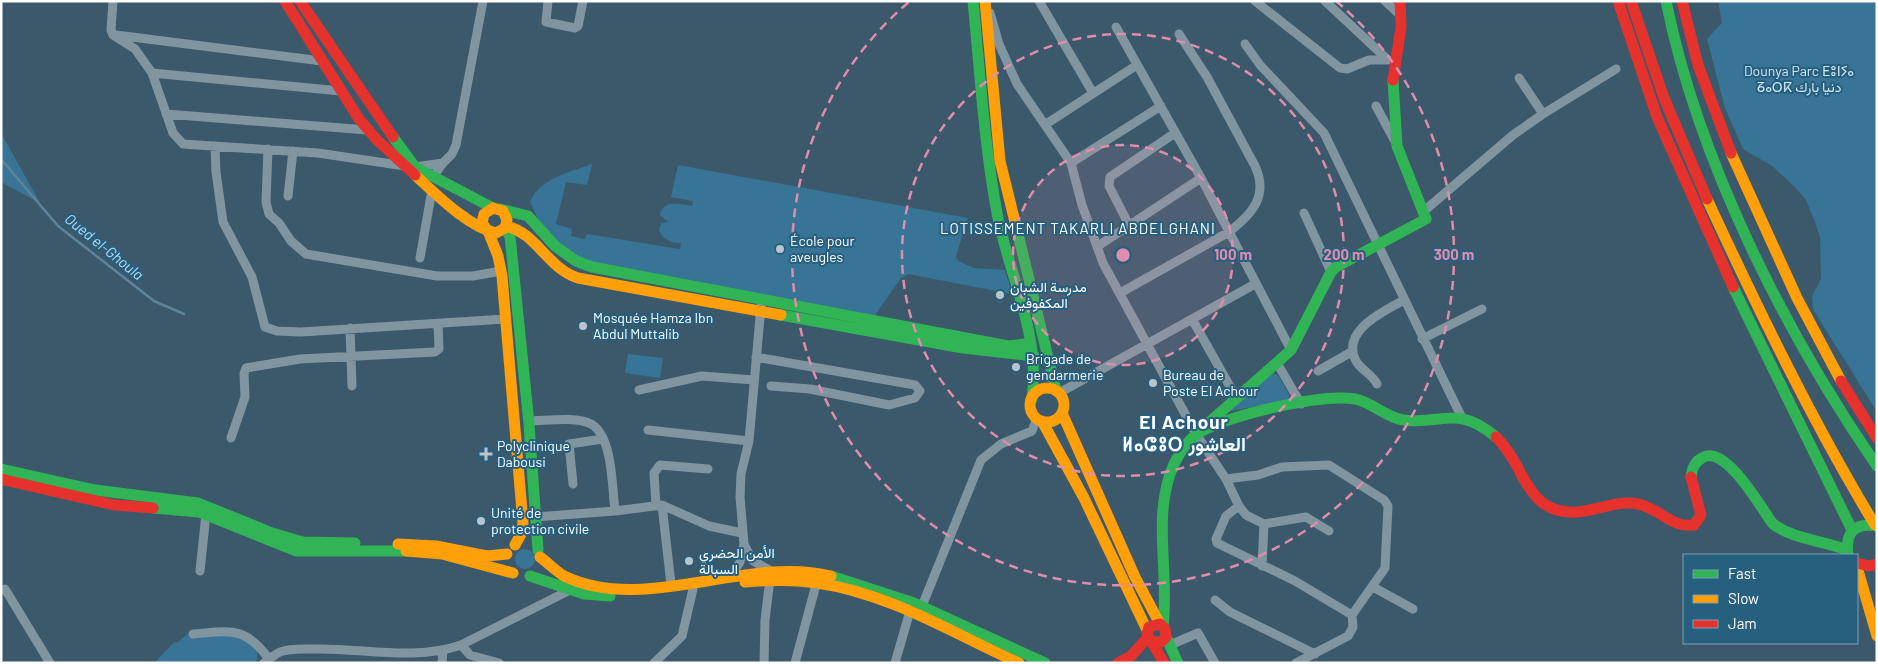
<svg xmlns="http://www.w3.org/2000/svg" width="1878" height="664" viewBox="0 0 1878 664" font-family="Barlow,Vazirmatn,'Noto Sans Tifinagh',sans-serif">
<style>
.green{fill:#387495}
.lines{fill:none;stroke-linecap:round;stroke-linejoin:round}
.stream{stroke:#5e849a;stroke-width:2.5}
.street{stroke:#8195a1;stroke-width:9}
.fast{stroke:#30b455;stroke-width:11}
.slow{stroke:#ff9f0a;stroke-width:11}
.jam{stroke:#e5322d;stroke-width:11}
.ring{fill:none;stroke:#e08cad;stroke-width:2.5;stroke-dasharray:9 6}
.poi-dot{fill:#bac5cb;stroke:#275f7f;stroke-width:2}
.labels{text-anchor:middle;stroke-width:4;stroke-linejoin:round;paint-order:stroke}
.park-label{font-size:14px;fill:#d0e8f5;stroke:#275f7f}
.poi-label{font-size:14px;fill:#fff;stroke:#275f7f;text-anchor:start}
.neighbourhood-label{font-size:15px;letter-spacing:1px;fill:#fff;stroke:#275f7f}
.water-label{font-size:15px;font-style:italic;fill:#b9dbed;stroke:#275f7f}
.district-label{font-size:19px;font-weight:bold;letter-spacing:1px;fill:#fff;stroke:#275f7f}
.centre{fill:#e08cad;stroke:#275f7f;stroke-width:2.5}
.ring-label{font-size:15px;text-anchor:middle;font-weight:bold;fill:#e08cad;stroke:#275f7f;stroke-width:4;stroke-linejoin:round;paint-order:stroke}
</style>
<rect width="100%" height="100%" fill="#3b596b"/>
<path class="green" d="M1718 1H1877V412L1813 309 1812 296 1821 279 1820 237 1815 222 1806 200 1795 187 1772 166 1743 149 1725 108 1707 39 1722 23Z
M1 133 40 203 1 182Z
M592 164 587 185 566 182 556 224 572 229 571 236 585 239 587 234 680 249 681 243C670 243 663 240 659 230L661 223 668 222 660 215C663 199 681 204 692 206L693 201 671 197 678 165 968 218 956 256 958 261 974 268 1005 270 1012 294 908 274 901 278 873 318 598 266 564 249 539 221 530 202C540 178 570 172 592 164Z
M628 354 663 358 660 378 625 373Z
M1273 373 1278 375 1292 400 1230 411Z
M515 559a10 10 0 1 1 20 0a10 10 0 1 1-20 0Z
M217 633C234 636 261 636 257 660L254 663H154L174 642 177 643 187 634 191 638Z"/>
<g class="lines">
<path class="stream" d="M1 159 58 226 154 301 184 314"/>
<path class="street" d="M113 1 111 30 113 35 135 49 152 73 173 133 183 144 318 153 405 166
M548 1 546 22 575 28 578 26 583 1
M1039 1 1093 93
M1255 1 1340 68 1347 69 1369 60H1386
M1325 1 1388 60
M1385 1 1399 14
M990 13 999 44 1017 84 1071 163 1082 205 1103 263 1196 434 1226 479 1239 506 1246 515 1264 524 1306 517 1329 531
M1116 27 1201 178 1291 350
M116 35 322 61
M1245 44 1260 65 1324 133 1462 418
M152 73 341 91
M1519 78 1543 114
M1376 106 1396 143
M166 114 367 130
M1046 124 1137 65
M215 146 216 172 223 222 252 277 265 327 277 331 301 332 505 319
M268 149 266 202 269 214 279 223 291 241 306 254 437 276H473L501 271
M443 163 452 154 456 145 483 1
M1071 163 1161 106
M415 167 443 163 433 177
M288 196 293 151
M1424 211 1513 135 1543 114 1616 69
M1304 213 1331 272
M1129 225 1109 186 1110 177 1175 133
M1098 246 1201 178
M420 258 432 190
M1120 293 1229 232C1252 214 1269 196 1255 166L1207 77 1179 34
M1192 319 1237 399
M350 328 352 386
M1422 339 1482 309
M756 357 915 385 920 391 915 398 889 405 810 389 771 386
M1277 363 1301 404
M1318 371 1353 351
M1377 384C1372 374 1361 370 1356 361 1340 331 1384 311 1404 300
M639 390 702 376 754 380
M1059 393 1255 284
M529 421C545 421 576 416 591 424 613 436 612 488 615 511L535 517
M648 430 749 441
M231 438 245 397 244 374 246 368 300 359 435 352 439 349 438 323
M1226 479 1258 475 1282 467 1329 465 1384 500 1388 506 1385 568 1352 615
M573 484 569 444 603 439
M662 505 671 584
M656 506 654 473 660 465 708 469
M1239 506 1226 516 1216 539 1217 543 1295 581 1352 615 1353 627 1348 636 1296 663
M615 511 662 505 709 526 742 533
M744 544 740 497 741 474 749 441 761 306
M1262 566 1264 524
M200 571 206 514
M731 577 740 562 744 544 752 560 769 570
M1373 587 1413 609
M5 589 50 663
M1215 600 1230 612 1315 654
M922 606 981 460 1001 444 1032 431 1037 418
M193 634C231 631 245 626 269 659
M461 645 470 655 499 663
M1170 645 1198 633 1215 663
M264 663C269 659 274 655 280 652 289 648 304 649 315 649 364 648 414 661 461 645L570 590
M442 663 443 650
M654 663 682 636 693 589
M764 663 765 620 770 579
M795 663 817 581
M895 663 910 611"/>
<path class="fast" d="M973 1C980 72 984 143 997 213 1009 276 1041 334 1032 399
M1666 1C1698 160 1785 333 1877 466
M393 137 415 167 493 208
M500 209 528 216 555 246 576 261 592 267 1008 346 1031 343
M1016 226 1056 390
M505 228 510 236 529 424 538 550
M1733 287 1852 530
M781 315 963 348 1034 356
M1205 426 1291 350 1331 272 1336 267 1426 219 1397 146 1393 80
M1 469 95 490 198 503 272 533 303 542 355 543
M1691 477C1692 469 1694 462 1702 458 1725 443 1761 508 1773 524 1795 540 1822 540 1847 550
M153 508 199 512 296 551H406
M1848 555C1845 533 1854 522 1877 526
M530 576 584 594 610 596
M831 576 914 603 1045 663
M1163 626C1170 573 1151 515 1174 464 1179 454 1187 441 1197 434 1224 416 1322 393 1355 399 1372 402 1385 417 1403 420 1443 425 1457 404 1496 437
M1166 637 1178 663"/>
<path class="slow" d="M985 1 1000 161 1016 226
M1731 153 1797 298 1841 381
M415 175C437 195 467 226 496 233L505 228 507 220 503 211 493 208 484 214 482 223 488 231
M1707 199C1758 309 1812 421 1875 525
M506 226C537 233 546 267 578 278L781 315
M488 231 498 256 502 276 523 523 521 534 515 545
M1030 405a17 17 0 1 1 34 0a17 17 0 1 1-34 0Z
M1062 413 1135 577 1160 624
M1042 421 1084 498 1147 630
M398 544 436 546 487 556 507 554
M406 551 442 554 513 573
M540 557C548 563 556 571 564 576 646 615 745 555 831 576
M1857 567 1877 636
M745 582C769 580 793 579 817 583 889 593 954 634 1019 663"/>
<path class="jam" d="M285 1 359 119 377 140 415 175
M300 1 393 137
M1618 1 1657 117 1733 287
M1631 1 1664 98 1707 199
M1682 1 1698 65 1731 153
M1393 80 1401 27 1400 1
M1841 381 1877 438
M1496 437C1526 465 1525 516 1578 512 1598 510 1618 500 1638 504 1659 508 1671 528 1694 525L1701 515 1691 477
M1 479 114 505 153 508
M1857 563 1869 566 1877 564
M1153 642H1161L1166 637 1165 629 1160 624 1149 627 1147 634 1164 663
M1118 663 1131 656 1148 637"/>
</g>
<circle cx="1123" cy="255" r="110" fill="#e08cad" fill-opacity=".12"/>
<g class="ring">
<circle cx="1123" cy="255" r="110"/>
<circle cx="1123" cy="255" r="221"/>
<path d="M1336 1A331 331 0 1 1 910 1"/>
</g>
<g class="poi-dot">
<circle cx="780" cy="249" r="5"/>
<circle cx="1000" cy="295" r="5"/>
<circle cx="583" cy="326" r="5"/>
<circle cx="1016" cy="367" r="5"/>
<circle cx="1153" cy="383" r="5"/>
<path d="M483.5 446.5h5v5h5v5h-5v5h-5v-5h-5v-5h5z"/>
<circle cx="481" cy="521" r="5"/>
<circle cx="689" cy="561" r="5"/>
</g>
<g class="labels">
<g class="park-label">
<text x="1799" y="76">Dounya Parc ⴹⵓⵏⵢⴰ<tspan x="1799" dy="16">ⵒⴰⵔⴽ دنيا بارك</tspan></text>
</g>
<g class="poi-label">
<text x="790" y="246">École pour<tspan x="790" dy="16">aveugles</tspan></text>
<text x="1010" y="292">مدرسة الشبان<tspan x="1010" dy="16">المكفوفين</tspan></text>
<text x="593" y="323">Mosquée Hamza Ibn<tspan x="593" dy="16">Abdul Muttalib</tspan></text>
<text x="1026" y="364">Brigade de<tspan x="1026" dy="16">gendarmerie</tspan></text>
<text x="1163" y="380">Bureau de<tspan x="1163" dy="16">Poste El Achour</tspan></text>
<text x="497" y="451">Polyclinique<tspan x="497" dy="16">Dabousi</tspan></text>
<text x="491" y="518">Unité de<tspan x="491" dy="16">protection civile</tspan></text>
<text x="699" y="558">الأمن الحضري<tspan x="699" dy="16">السبالة</tspan></text>
</g>
<g class="neighbourhood-label">
<text x="1078" y="234">LOTISSEMENT TAKARLI ABDELGHANI</text>
</g>
<g class="water-label">
<text transform="translate(104 247) rotate(39)" y="5">Oued el-Ghoula</text>
</g>
<g class="district-label">
<text x="1184" y="429">El Achour<tspan x="1184" dy="22">ⵍⴰⵛⵓⵔ العاشور</tspan></text>
</g>
</g>
<circle cx="1123" cy="255" r="8" class="centre"/>
<g class="ring-label">
<text x="1233" y="260">100 m</text>
<text x="1344" y="260">200 m</text>
<text x="1454" y="260">300 m</text>
</g>
<rect width="1878" height="664" fill="none" stroke="#ffffff" stroke-width="5"/>
<rect x="1683" y="554" width="175" height="90" fill="#275f7f" stroke="#7d9fb2"/>
<rect x="1693" y="570" width="25" height="8" fill="#30b455" stroke="#7d9fb2"/>
<text x="1728" y="579" font-size="15" fill="#ffffff">Fast</text>
<rect x="1693" y="595" width="25" height="8" fill="#ff9f0a" stroke="#7d9fb2"/>
<text x="1728" y="604" font-size="15" fill="#ffffff">Slow</text>
<rect x="1693" y="620" width="25" height="8" fill="#e5322d" stroke="#7d9fb2"/>
<text x="1728" y="629" font-size="15" fill="#ffffff">Jam</text>
</svg>
